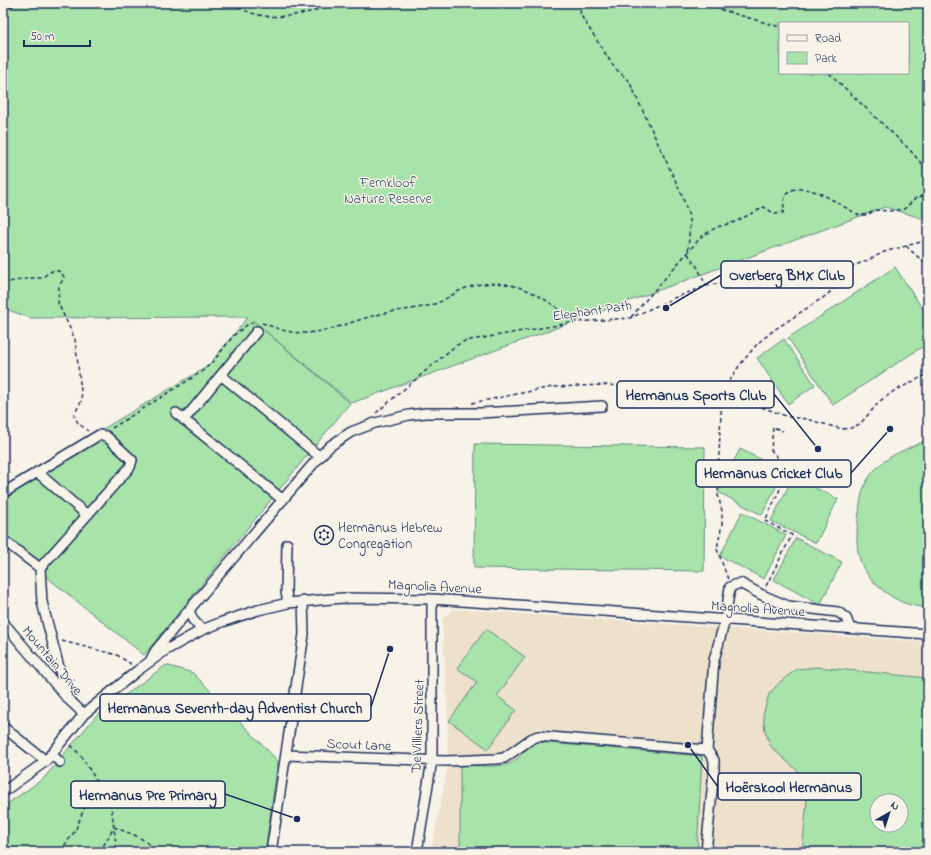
<svg xmlns="http://www.w3.org/2000/svg" width="931" height="855" viewBox="0 0 931 855" font-family="'Indie Flower',sans-serif">
<style>
.built{fill:#eee1cc;fill-rule:evenodd}
.green{fill:#a8e3a9;stroke:#628984;fill-rule:evenodd}
.lines{fill:none;stroke-linecap:round;stroke-linejoin:round}
.minor-casing{stroke:#1b2f5e;stroke-width:12}
.path{stroke:#1b2f5e;stroke-width:1.5;stroke-dasharray:4 3;stroke-linecap:butt}
.minor{stroke:#f7f3e8;stroke-width:9}
.labels{text-anchor:middle;stroke-width:3;stroke-linejoin:round;paint-order:stroke}
.park-label{font-size:14px;fill:#37536d;stroke:#f7f3e8}
.street-label{font-size:14px;fill:#1b2f5e;stroke:#f7f3e8}
.poi-label{font-size:14px;fill:#1b2f5e;stroke:#f7f3e8;text-anchor:start}
.leader{fill:none;stroke:#1b2f5e;stroke-width:1.5}
.callout-dot{fill:#1b2f5e;stroke:#f7f3e8;stroke-width:1.5}
.callout{fill:#f7f3e8;stroke:#1b2f5e;stroke-width:1.5}
.callout-label{font-size:15px;text-anchor:middle;font-weight:bold;fill:#1b2f5e}
</style>
<rect width="100%" height="100%" fill="#f7f3e8"/>
<filter id="ink" filterUnits="userSpaceOnUse"><feTurbulence type="fractalNoise" baseFrequency=".025" numOctaves="2"/><feDisplacementMap in="SourceGraphic" scale="8" xChannelSelector="R" yChannelSelector="G"/><feConvolveMatrix kernelMatrix="1 2 1 2 8 2 1 2 1" color-interpolation-filters="sRGB"/></filter>
<g filter="url(#ink)">
<path class="built" d="M454 609 928 642V852H431L447 770 448 720 442 619ZM877 801H901V825H877Z"/>
<path class="green" d="M3 3H928V220L885 207 352 403 252 320 350 403 144 655 3 542V489L208 366 248 317 30 318 3 308ZM780 23H908V73H780Z
M895 267 928 317V343L833 405 788 338Z
M784 339 815 385 788 404 757 358Z
M925 441H928V607C916 608 901 603 891 596 856 573 854 551 859 512 860 502 862 488 868 479 881 458 903 450 925 441Z
M475 444 705 447 704 571 474 568Z
M740 449 784 471 762 515 718 492Z
M793 477 838 499 816 543 771 521Z
M742 512 786 535 764 579 720 556Z
M796 538 842 562 820 605 774 580Z
M486 629 525 657 497 696 516 710 488 749 449 721 477 682 457 668Z
M166 665 193 673 278 761 265 852H3V807L44 778 95 717Z
M817 667 928 678V852H802L808 788 802 775 771 747 765 731 763 715 769 694 781 681 797 669ZM877 801H901V825H877Z
M537 742 702 756 697 852H460V765C473 765 503 769 513 762 522 756 526 747 537 742Z"/>
<g class="lines">
<defs>
<path id="minor" d="M221 375 320 457
M176 413 283 500
M184 420 257 331
M37 472 87 515
M3 493 99 435 106 436 132 460 130 467 40 568 42 602 67 698
M3 540 40 568
M287 544 286 592 288 603
M189 610 193 620 202 630
M3 622 67 698 84 714
M151 659 156 650 189 610 319 457 330 446 351 432 375 423 409 415 426 413H480L602 406
M3 727 46 761
M707 750 714 660 725 620 730 587 740 583 762 595 788 606 838 612 846 618 850 628
M51 754 60 762
M286 755 446 761 495 759 504 758 531 739 538 736 707 750 714 760V770L706 852
M3 792 46 761 84 714 137 671 166 650 202 630 222 622 258 610 288 603 342 598 432 599 928 634
M271 852 304 634 303 600
M417 852 432 760V599"/>
</defs>
<use href="#minor" class="minor-casing"/>
<path class="path" d="M233 3C263 27 307 14 339 3
M582 3 580 14 614 67 629 81 682 195 690 220 688 254 698 268 706 286
M708 3 722 10 780 27
M3 9 24 3
M829 73 909 149 928 171
M906 246 928 266
M3 283 32 278H42C49 272 58 265 64 277L59 287 58 303 75 339 82 400 74 415 78 423 88 431
M631 317 702 236 717 227 735 222 764 207 775 214 783 213 784 207 783 202 789 191C813 182 838 205 859 215H867L876 210 888 211 904 209 916 198 928 194
M262 323C272 326 282 331 292 332 320 337 350 321 377 315 395 310 413 310 431 305 444 302 454 292 466 288 511 273 543 296 576 322
M472 403 552 387 606 385 722 393 789 417 806 419 842 429 851 428 860 424 880 401 894 391 928 374
M376 413 455 346 465 341 576 322 630 318 674 298 706 286 783 269 825 265 846 268 864 262 884 252 928 240
M112 428 203 371 216 358 233 336 248 324 253 323
M728 579 717 549 722 524V511L718 495V474L722 393 739 366 758 343 774 330 827 295 833 289 846 268
M766 586 792 535 765 521 789 470 771 450 773 427 783 431
M62 641 117 655 131 664
M71 745 82 757 111 805 117 852
M114 827C127 833 148 837 153 852
M60 852 75 831 96 779
M100 852 114 827"/>
<use href="#minor" class="minor"/>
</g>
</g>
<defs>
<symbol id="synagogue-ring" viewBox="-11 -11 22 22"><circle r="9.5" fill="#f7f3e8" stroke="#1b2f5e" stroke-width="1.5"/><path d="M0-6.5L5.6 3.2H-5.6ZM0 6.5L5.6-3.2H-5.6Z" fill="#1b2f5e"/></symbol>
</defs>
<g fill-rule="evenodd">
<use href="#synagogue-ring" x="313" y="524" width="22" height="22"/>
</g>
<g class="labels">
<g class="park-label">
<text x="388" y="187">Fernkloof<tspan x="388" dy="16">Nature Reserve</tspan></text>
</g>
<g class="street-label">
<text transform="translate(592 310) rotate(-8)" y="5">Elephant Path</text>
<text transform="translate(435 586) rotate(3)" y="5">Magnolia Avenue</text>
<text transform="translate(758 608) rotate(4)" y="5">Magnolia Avenue</text>
<text transform="translate(53 660) rotate(50)" y="5">Mountain Drive</text>
<text transform="translate(417 726) rotate(-88)" y="5">De Villiers Street</text>
<text transform="translate(359 744) rotate(2)" y="5">Scout Lane</text>
</g>
<g class="poi-label">
<text x="338" y="532">Hermanus Hebrew<tspan x="338" dy="16">Congregation</tspan></text>
</g>
</g>
<path class="leader" d="M666 308L721 275M818 449L774 394M890 429L851 473M390 649L371 707M688 745L718 787M297 819L225 794"/>
<g class="callout-dot">
<circle cx="666" cy="308" r="4"/>
<circle cx="818" cy="449" r="4"/>
<circle cx="890" cy="429" r="4"/>
<circle cx="390" cy="649" r="4"/>
<circle cx="688" cy="745" r="4"/>
<circle cx="297" cy="819" r="4"/>
</g>
<g class="callout">
<rect x="721" y="261" width="132" height="27" rx="4"/>
<rect x="617" y="381" width="157" height="27" rx="4"/>
<rect x="696" y="460" width="155" height="27" rx="4"/>
<rect x="100" y="694" width="271" height="27" rx="4"/>
<rect x="718" y="773" width="143" height="27" rx="4"/>
<rect x="71" y="781" width="154" height="27" rx="4"/>
</g>
<g class="callout-label">
<text x="787" y="280">Overberg BMX Club</text>
<text x="696" y="400">Hermanus Sports Club</text>
<text x="773" y="478">Hermanus Cricket Club</text>
<text x="235" y="713">Hermanus Seventh-day Adventist Church</text>
<text x="789" y="792">Hoërskool Hermanus</text>
<text x="148" y="800">Hermanus Pre Primary</text>
</g>
<rect width="931" height="855" fill="none" stroke="#f7f3e8" stroke-width="16"/>
<rect x="8" y="8" width="915" height="839" fill="none" stroke="#1b2f5e" stroke-width="1.5" filter="url(#ink)"/>
<rect x="779" y="22" width="130" height="52" fill="#f7f3e8" stroke="#9fa5b1"/>
<rect x="787" y="35" width="20" height="6" fill="#f7f3e8" stroke="#9fa5b1"/>
<text x="815" y="42" font-size="12" fill="#1b2f5e">Road</text>
<rect x="787" y="52" width="20" height="12" fill="#a8e3a9" stroke="#9fa5b1"/>
<text x="815" y="62" font-size="12" fill="#1b2f5e">Park</text>
<g transform="translate(889 813) rotate(39)"><circle r="19" fill="#f7f3e8" stroke="#9fa5b1"/>
<path d="M0-3L7 15L0 10L-7 15Z" fill="#1b2f5e"/>
<text y="-6" font-size="11" font-weight="bold" text-anchor="middle" fill="#1b2f5e">N</text>
</g>
<path d="M24 40v6h66v-6" fill="none" stroke="#1b2f5e" stroke-width="2"/>
<text x="30" y="40" font-size="12" fill="#1b2f5e" stroke="#f7f3e8" stroke-width="3" paint-order="stroke">50 m</text>
</svg>
